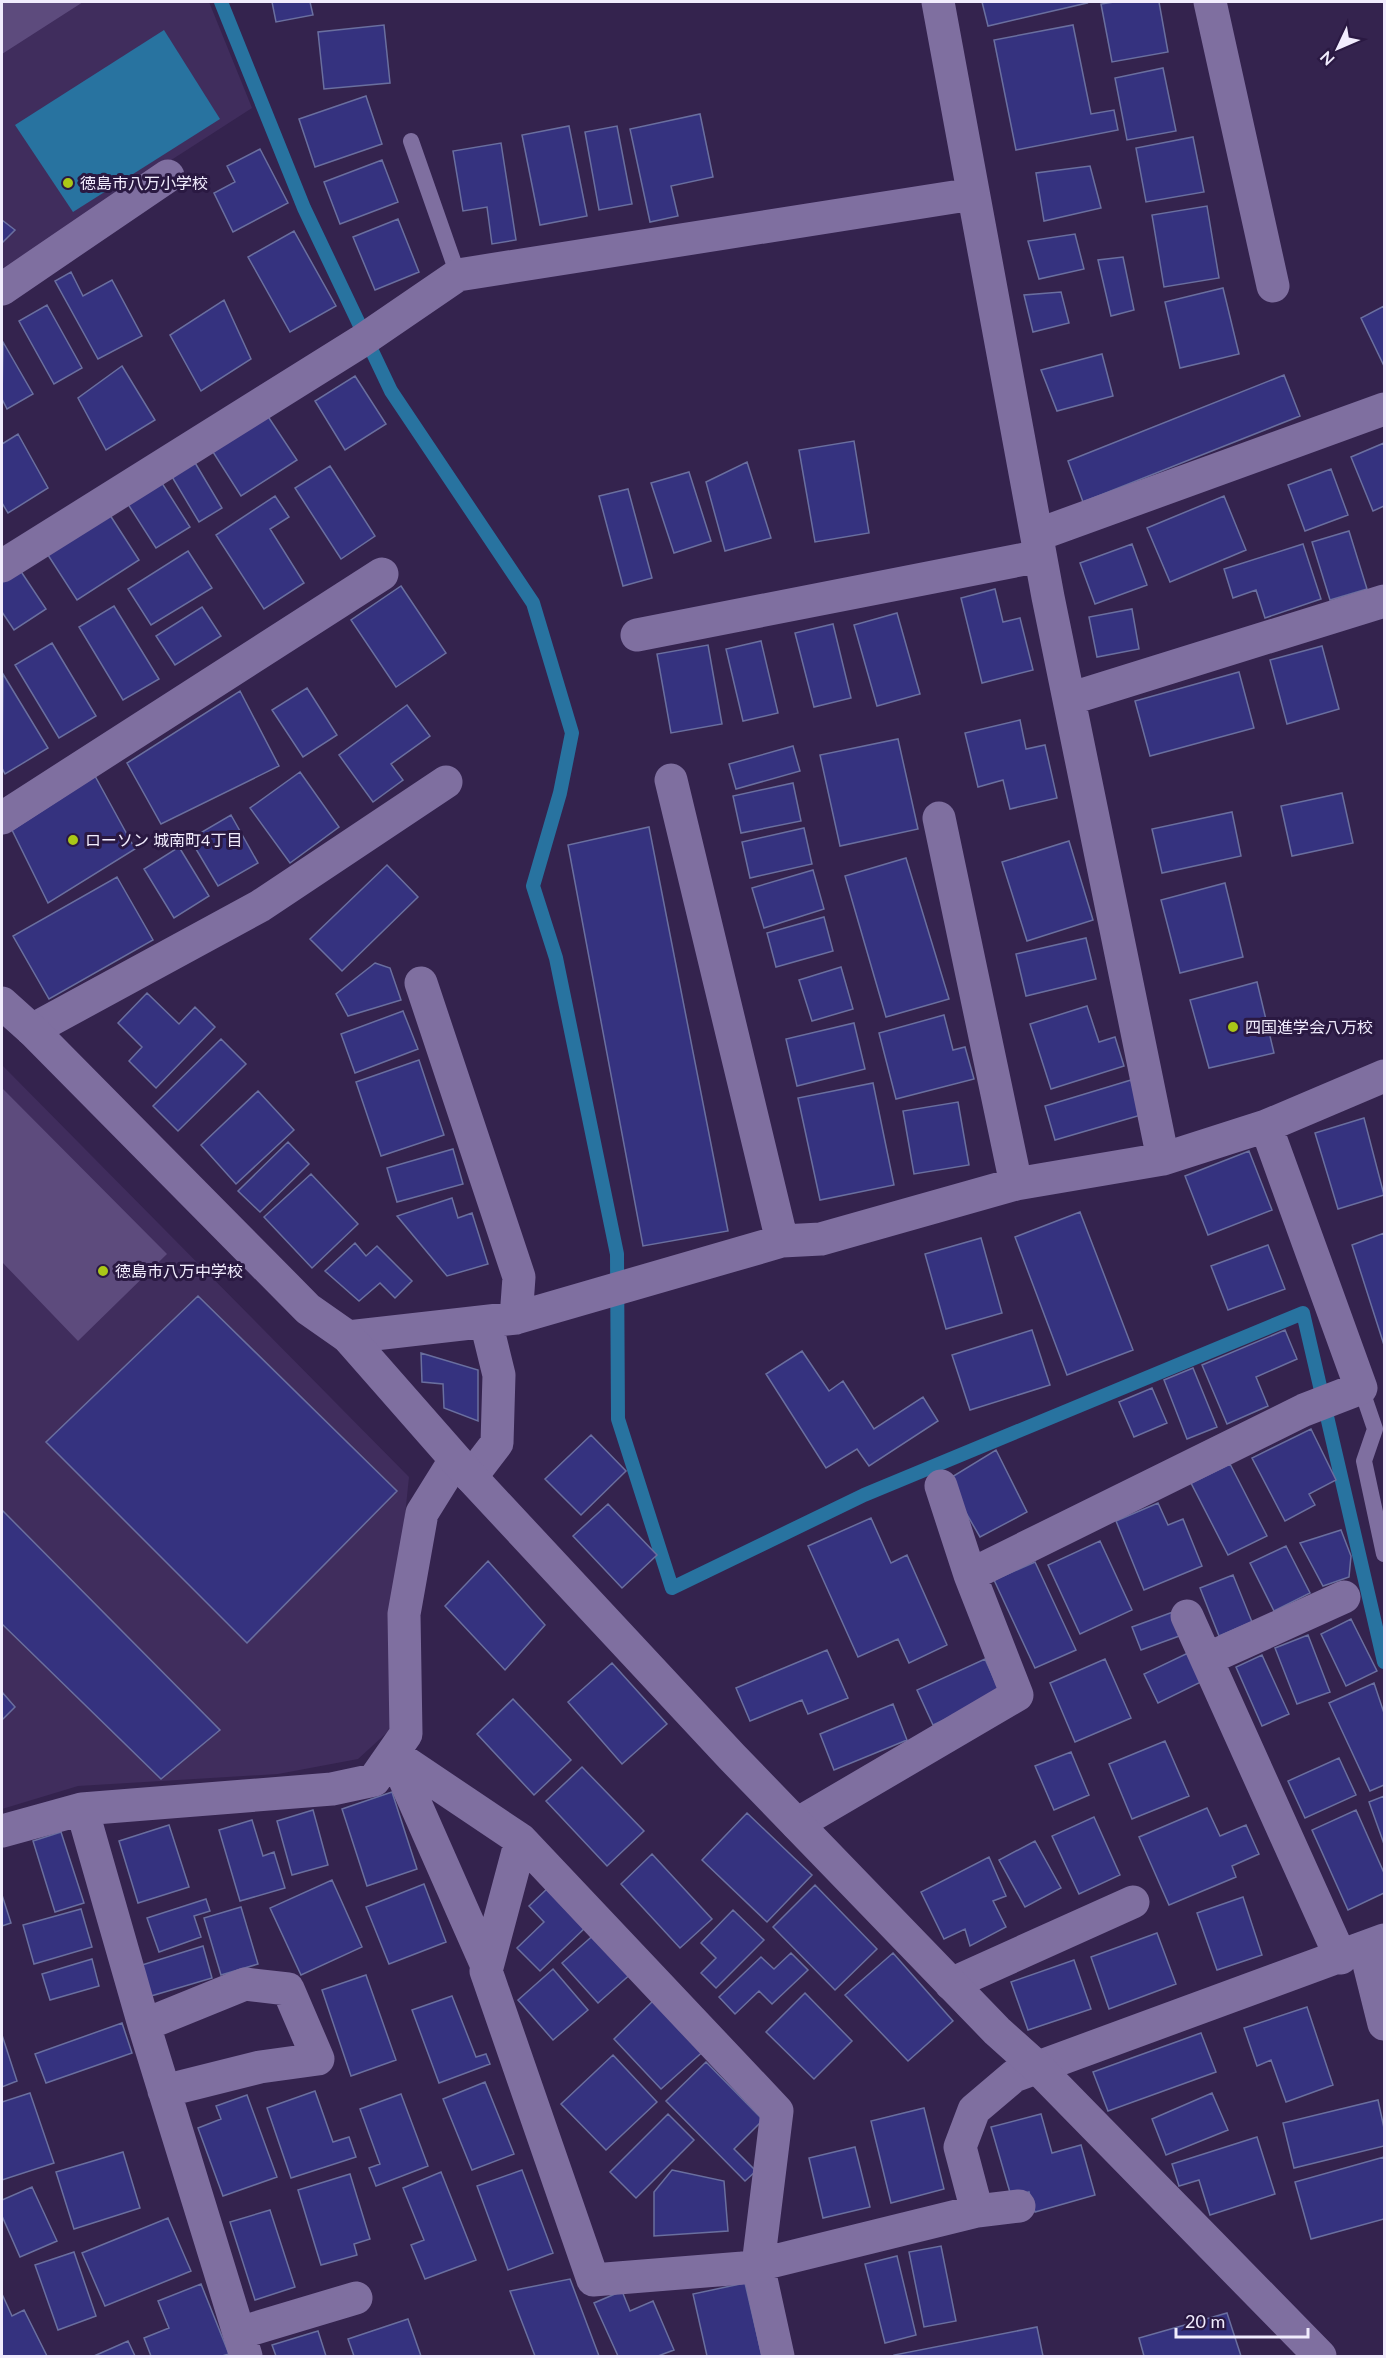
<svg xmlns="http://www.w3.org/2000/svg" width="1386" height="2358" viewBox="0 0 1386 2358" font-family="Lato,'Noto Sans JP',sans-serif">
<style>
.built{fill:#402d5d}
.green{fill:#5d4b7d}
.water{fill:#2873a0}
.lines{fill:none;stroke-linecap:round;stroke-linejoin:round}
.stream{stroke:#2873a0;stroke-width:14}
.building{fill:#35327f;stroke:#6a6f9f;stroke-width:1.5}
.lane{stroke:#7f6fa0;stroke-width:16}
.street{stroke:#7f6fa0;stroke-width:33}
.secondary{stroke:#7f6fa0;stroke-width:33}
.poi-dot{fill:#aac717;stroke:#2a1942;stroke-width:2}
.labels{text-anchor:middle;stroke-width:6;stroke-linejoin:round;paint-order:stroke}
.poi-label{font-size:16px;fill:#f1ecfd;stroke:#2a1942;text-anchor:start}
</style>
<rect width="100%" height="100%" fill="#34234e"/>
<path class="built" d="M2 2H209L252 108 2 269Z
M2 1065 409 1477 395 1612 393 1727 358 1759 278 1774 78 1786 2 1809Z"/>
<path class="green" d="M2 2H83L2 54Z
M2 1088 167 1254 78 1341 2 1262Z"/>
<path class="water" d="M164 30 220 119 73 212 15 125Z"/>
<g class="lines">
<path class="stream" d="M221 2 304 208 391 391 533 603 572 733 560 793 533 886 556 958 617 1254 618 1419 672 1588 864 1495 1303 1313 1384 1662"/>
</g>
<path class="building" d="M272 2H310L313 15 276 22Z
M982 2H1086L1087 3 988 26Z
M1114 2H1159L1168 52 1112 62 1101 4Z
M384 25 390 83 324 89 318 32Z
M1073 25 1091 114 1114 110 1118 130 1016 150 994 40Z
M1163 68 1176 131 1127 140 1115 78Z
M366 96 382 144 315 167 299 119Z
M700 114 713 177 671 186 678 216 650 222 630 129Z
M569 126 587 216 540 225 522 135Z
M617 126 632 204 599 210 585 132Z
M1193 137 1204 192 1146 202 1136 148Z
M501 143 516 240 492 244 487 207 463 211 453 151Z
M260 149 288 203 233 232 214 193 235 182 227 166Z
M382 160 398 202 340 224 324 182Z
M1090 166 1101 208 1044 221 1036 173Z
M1207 206 1219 278 1164 287 1152 215Z
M398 219 419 272 375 290 353 237Z
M2 220 15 230 2 243Z
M294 231 336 306 290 332 248 257Z
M1075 234 1084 269 1039 279 1028 241Z
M1123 257 1134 310 1111 316 1098 260Z
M71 272 83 296 112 280 142 336 98 359 55 281Z
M1223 288 1239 354 1180 368 1165 302Z
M1061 292 1069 323 1033 332 1024 295Z
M224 300 251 359 201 391 170 335Z
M47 305 82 368 54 384 19 321Z
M1384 306V366L1361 318Z
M3 342 33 394 7 409 2 399Z
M1102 354 1113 396 1057 411 1041 370Z
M122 366 155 420 106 450 78 398Z
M1284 375 1300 416 1083 502 1068 461Z
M355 376 386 424 345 450 315 401Z
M267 415 297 460 241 496 213 452Z
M18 434 48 488 8 513 2 503V444Z
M854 441 869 533 815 542 799 450Z
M1384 443V506L1373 511 1351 457Z
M191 456 222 508 199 522 168 470Z
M747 462 771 538 725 551 706 482Z
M330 466 375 536 341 559 295 488Z
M1331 469 1348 515 1305 531 1288 485Z
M689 472 711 541 674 553 651 483Z
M160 480 190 527 156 548 126 501Z
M628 489 652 578 623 586 599 496Z
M275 496 289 517 270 529 304 583 264 609 216 535Z
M1224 496 1246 550 1170 582 1147 528Z
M108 512 139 560 77 600 46 552Z
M1349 531 1367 589 1330 600 1312 542Z
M1132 544 1147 585 1095 604 1080 563Z
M1303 544 1321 599 1265 618 1256 590 1233 598 1224 569Z
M188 551 212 588 151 625 128 589Z
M18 567 46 609 14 630 2 612V578Z
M401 586 446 653 396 687 351 620Z
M995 589 1003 622 1020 618 1033 670 982 683 961 598Z
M114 606 159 679 123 700 79 627Z
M202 607 221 636 175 665 156 636Z
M1132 609 1139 649 1097 657 1089 617Z
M897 613 920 694 877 706 854 625Z
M833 624 851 698 814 707 795 633Z
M761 641 778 713 743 721 726 649Z
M52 643 96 716 59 738 15 665Z
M708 645 722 724 671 733 657 654Z
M1322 646 1339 709 1287 724 1270 660Z
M1239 672 1254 728 1150 756 1135 701Z
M3 674 48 748 5 774 2 768Z
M307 688 337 735 303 757 272 710Z
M240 691 279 766 161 824 127 763Z
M407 705 430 736 391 764 403 780 373 802 339 755Z
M1020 720 1026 749 1045 745 1057 798 1010 809 1003 780 978 787 965 733Z
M898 739 918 829 840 846 820 755Z
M793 746 800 771 736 789 729 764Z
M300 772 339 827 290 863 250 808Z
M95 776 135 849 48 903 12 830Z
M793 783 801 821 741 833 733 796Z
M1342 793 1353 843 1292 856 1281 806Z
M1232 812 1241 856 1162 873 1152 829Z
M231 815 258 863 218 886 190 839Z
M649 827 728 1231 643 1246 568 845Z
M804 828 812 864 750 878 742 842Z
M1069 841 1093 920 1027 941 1002 862Z
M179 847 209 896 174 918 144 869Z
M906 858 949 999 886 1017 845 876Z
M387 865 418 897 342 971 310 939Z
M813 870 824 909 764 928 752 888Z
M117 877 153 940 49 999 13 936Z
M1225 883 1243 957 1180 973 1161 900Z
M824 917 833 951 776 967 767 933Z
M1086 938 1096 979 1026 996 1016 954Z
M375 963 390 968 401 1000 348 1016 336 994Z
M841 967 853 1009 812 1021 799 980Z
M1257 982 1274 1053 1209 1068 1190 1000Z
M147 993 179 1024 195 1007 215 1027 156 1088 129 1061 142 1047 118 1023Z
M1087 1006 1099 1042 1115 1037 1124 1066 1051 1089 1030 1024Z
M403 1011 418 1049 355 1073 341 1034Z
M944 1015 953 1050 965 1047 974 1079 896 1099 879 1033Z
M854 1023 865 1069 797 1086 786 1039Z
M221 1039 246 1064 178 1131 153 1106Z
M419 1060 444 1135 381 1156 356 1082Z
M1131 1080 1141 1115 1055 1140 1045 1106Z
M873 1083 894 1185 820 1200 798 1098Z
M258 1091 294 1130 236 1184 201 1145Z
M958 1102 969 1165 914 1174 903 1111Z
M1364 1118 1384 1195 1338 1209 1315 1133Z
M288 1142 309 1164 260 1212 238 1191Z
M453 1149 463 1184 397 1202 387 1168Z
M1249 1151 1272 1210 1208 1235 1185 1176Z
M311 1174 358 1224 312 1268 264 1217Z
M452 1198 458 1218 472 1213 488 1264 447 1276 397 1216Z
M1080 1212 1133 1350 1067 1375 1015 1237Z
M1384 1233V1345L1352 1245Z
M981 1238 1002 1313 946 1329 925 1254Z
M355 1243 366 1256 377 1246 412 1281 395 1298 380 1283 359 1301 325 1271Z
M1268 1245 1285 1289 1228 1310 1211 1266Z
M198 1296 397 1491 247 1643 46 1442Z
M1032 1330 1050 1385 970 1410 952 1355Z
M1285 1330 1297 1359 1256 1377 1268 1406 1227 1424 1202 1365Z
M802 1351 829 1391 843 1381 874 1429 923 1397 938 1421 869 1466 857 1449 826 1468 766 1374Z
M421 1353 478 1370V1421L444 1408 443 1384 422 1382Z
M1193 1368 1217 1427 1187 1439 1164 1380Z
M1152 1388 1167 1423 1134 1437 1119 1402Z
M1311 1429 1336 1480 1309 1494 1315 1505 1285 1521 1252 1458Z
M591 1435 626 1471 581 1515 545 1479Z
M996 1450 1027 1512 980 1537 947 1480Z
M1230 1464 1267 1536 1228 1555 1191 1483Z
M1158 1503 1168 1525 1183 1519 1202 1566 1144 1590 1116 1521Z
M608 1504 657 1555 622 1588 573 1536Z
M2 1510 220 1730 161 1779 2 1624Z
M871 1518 891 1563 907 1555 947 1645 909 1663 898 1639 858 1657 808 1546Z
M1341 1530 1351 1556 1349 1577 1323 1586 1300 1543Z
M1100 1541 1132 1610 1080 1634 1048 1565Z
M1286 1546 1310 1593 1274 1611 1250 1563Z
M488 1561 545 1625 505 1670 445 1606Z
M1035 1562 1076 1650 1035 1668 994 1580Z
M1233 1575 1252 1622 1219 1636 1200 1588Z
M1173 1612 1182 1635 1141 1650 1132 1627Z
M1351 1619 1377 1671 1346 1686 1321 1634Z
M1308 1635 1330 1692 1297 1704 1275 1648Z
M827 1650 848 1698 808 1714 802 1700 750 1721 736 1688Z
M1188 1653 1203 1681 1158 1703 1144 1674Z
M1262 1655 1289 1714 1262 1726 1236 1667Z
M985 1659 1001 1694 933 1725 917 1690Z
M1105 1659 1131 1718 1075 1742 1050 1683Z
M612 1663 667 1724 622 1764 568 1702Z
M1374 1683 1384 1713V1785L1370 1791 1329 1703Z
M2 1692 15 1707 2 1720Z
M513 1699 571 1760 534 1795 477 1734Z
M893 1704 907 1740 834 1770 820 1734Z
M1165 1741 1189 1796 1132 1819 1109 1764Z
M1071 1752 1089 1795 1054 1810 1035 1766Z
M1339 1758 1356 1795 1305 1818 1288 1781Z
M582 1767 644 1831 607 1866 546 1801Z
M392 1792 417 1869 367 1886 342 1809Z
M1384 1796V1844L1369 1802Z
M1207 1808 1220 1836 1246 1825 1259 1854 1232 1866 1236 1877 1169 1905 1139 1837Z
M313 1810 328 1865 292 1875 277 1821Z
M1356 1810 1384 1873V1893L1348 1910 1312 1830Z
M747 1813 812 1875 767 1922 702 1860Z
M1094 1817 1120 1875 1079 1894 1052 1836Z
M252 1820 263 1856 274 1852 285 1888 240 1901 219 1830Z
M169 1825 189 1887 138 1903 119 1841Z
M61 1832 84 1903 55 1912 33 1841Z
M1035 1841 1061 1888 1025 1907 999 1860Z
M652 1854 712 1919 680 1948 621 1884Z
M989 1857 1006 1896 993 1901 1006 1927 970 1946 965 1929 944 1939 921 1892Z
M332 1880 362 1947 301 1975 270 1908Z
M424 1884 446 1942 389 1964 366 1907Z
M815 1885 877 1949 835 1990 773 1927Z
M549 1887 587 1926 540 1971 517 1948 544 1922 529 1906Z
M2 1895 11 1923 2 1926Z
M1243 1897 1262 1955 1217 1970 1197 1913Z
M206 1899 210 1911 194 1916 201 1937 159 1952 147 1918Z
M241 1907 258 1964 221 1975 204 1918Z
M81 1909 92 1947 34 1964 23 1925Z
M733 1910 764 1940 716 1988 701 1973 716 1958 701 1943Z
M597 1932 633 1972 598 2003 562 1963Z
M1157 1933 1176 1984 1109 2009 1091 1957Z
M203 1946 212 1978 151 1996 142 1965Z
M791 1953 808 1970 772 2004 759 1991 735 2014 719 1997 761 1957 774 1969Z
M893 1953 953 2021 908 2061 845 1995Z
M92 1959 99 1986 50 2000 42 1974Z
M1074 1960 1091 2009 1028 2030 1011 1982Z
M553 1969 588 2010 553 2040 518 2000Z
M366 1975 396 2060 351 2076 322 1990Z
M805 1993 852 2041 814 2079 766 2032Z
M452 1996 476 2057 486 2054 490 2064 439 2083 412 2010Z
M658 1996 707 2048 661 2089 614 2039Z
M1307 2007 1333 2085 1286 2102 1271 2060 1257 2066 1244 2028Z
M122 2023 132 2053 46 2083 35 2054Z
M1201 2033 1216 2072 1108 2111 1093 2072Z
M2 2035 17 2081 2 2087Z
M613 2055 657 2102 606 2150 561 2104Z
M706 2062 763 2120 734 2149 756 2171 745 2181 666 2101Z
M485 2082 514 2154 472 2170 443 2099Z
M315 2091 333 2142 349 2137 356 2157 291 2178 267 2108Z
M30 2093 54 2163 2 2180V2102Z
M1212 2093 1228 2130 1166 2155 1152 2119Z
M401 2094 428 2166 376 2186 369 2168 380 2164 360 2109Z
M247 2095 277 2177 223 2196 198 2128 221 2119 216 2106Z
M1378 2100 1384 2128V2146L1294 2168 1283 2123Z
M924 2108 944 2189 891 2203 871 2121Z
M668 2114 694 2140 636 2198 610 2172Z
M1041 2114 1052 2153 1081 2145 1095 2195 1035 2212 1029 2192 1011 2196 991 2127Z
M1257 2137 1275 2194 1210 2215 1199 2180 1179 2186 1172 2164Z
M855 2147 870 2207 823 2218 809 2158Z
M123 2152 140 2208 74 2229 56 2172Z
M1384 2157V2219L1311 2239 1295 2182Z
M522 2170 553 2253 508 2270 477 2186Z
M672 2170 724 2181 728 2231 654 2236V2192Z
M441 2172 476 2260 425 2279 411 2245 424 2240 403 2188Z
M350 2174 370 2239 354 2244 357 2255 321 2265 298 2190Z
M32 2187 57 2241 20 2257 2 2216V2200Z
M270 2210 295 2287 255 2300 230 2222Z
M168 2218 191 2271 105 2306 82 2253Z
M941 2246 956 2321 924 2327 909 2252Z
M74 2252 96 2316 58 2330 35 2265Z
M897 2256 916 2335 885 2343 865 2264Z
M570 2279 599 2356H535L510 2291Z
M745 2283 762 2356H707L693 2294Z
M201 2284 229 2354 222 2356H151L144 2338 169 2328 158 2301Z
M622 2291 630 2311 653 2301 674 2350 658 2356H618L594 2303Z
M2 2294 12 2316 24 2310 47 2356H2Z
M1227 2313 1241 2356H1144L1139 2338Z
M408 2319 421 2356H354L348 2339Z
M1037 2327 1043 2356H894V2355Z
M318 2331 326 2356H276L272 2345Z
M128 2341 135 2356H94Z"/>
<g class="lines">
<path class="lane" d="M411 141 458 275
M1361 1388 1375 1429 1364 1461 1384 1554"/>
<path class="street" d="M938 2 1048 597 1163 1159
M1210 2 1273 286
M2 289 168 176
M1037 535 1384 409
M2 566 360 342 458 275 973 194
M637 635 1040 556
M1069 699 1384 601
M671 780 782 1241
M2 818 382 574
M939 818 1016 1184
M421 983 519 1277 516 1318
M32 1030 260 906 446 782
M348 1337 516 1318 782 1241 821 1239 1016 1184 1163 1159 1266 1126 1384 1076
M471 1477 497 1443 499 1375 486 1322
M941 1486 970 1575
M1187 1616 1341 1958
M1207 1659 1344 1597
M393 1753 487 1966
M393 1754 521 1840
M82 1809 144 2025 246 2356
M797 1824 1017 1695 970 1575 1304 1410 1361 1388 1266 1126
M2 1831 82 1809 332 1789 374 1780 406 1734 404 1614 422 1513 455 1460
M1365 1948 1384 2024
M951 1984 1133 1902
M144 2025 245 1984 288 1989 318 2059 260 2067 164 2091
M977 2211 1019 2206
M239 2333 356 2298
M778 2356 758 2265 777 2111 521 1840 486 1971 593 2280 743 2268 758 2265 977 2211 960 2147 974 2110 1014 2076 1384 1940"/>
<path class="secondary" d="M2 1003 32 1030 308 1309 348 1337 471 1477 732 1757 997 2031 1036 2066 1320 2356"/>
</g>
<g class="poi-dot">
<circle cx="68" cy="183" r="6"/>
<circle cx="73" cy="840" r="6"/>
<circle cx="1233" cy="1027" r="6"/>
<circle cx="103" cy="1271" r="6"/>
</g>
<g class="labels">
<g class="poi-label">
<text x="80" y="189">徳島市八万小学校</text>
<text x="85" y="846">ローソン 城南町4丁目</text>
<text x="1245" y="1033">四国進学会八万校</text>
<text x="115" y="1277">徳島市八万中学校</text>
</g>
</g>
<rect width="1386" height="2358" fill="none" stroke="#f1ecfd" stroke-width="6"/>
<g transform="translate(1338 48) rotate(226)" stroke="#2a1942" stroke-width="4.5" paint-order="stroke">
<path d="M0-4.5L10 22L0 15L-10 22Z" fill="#f1ecfd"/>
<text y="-9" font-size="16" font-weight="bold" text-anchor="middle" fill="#f1ecfd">N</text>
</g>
<path d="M1176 2328v9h132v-9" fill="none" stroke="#f1ecfd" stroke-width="3"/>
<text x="1185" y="2328" font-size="18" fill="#f1ecfd" stroke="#2a1942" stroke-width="4.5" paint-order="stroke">20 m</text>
</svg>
